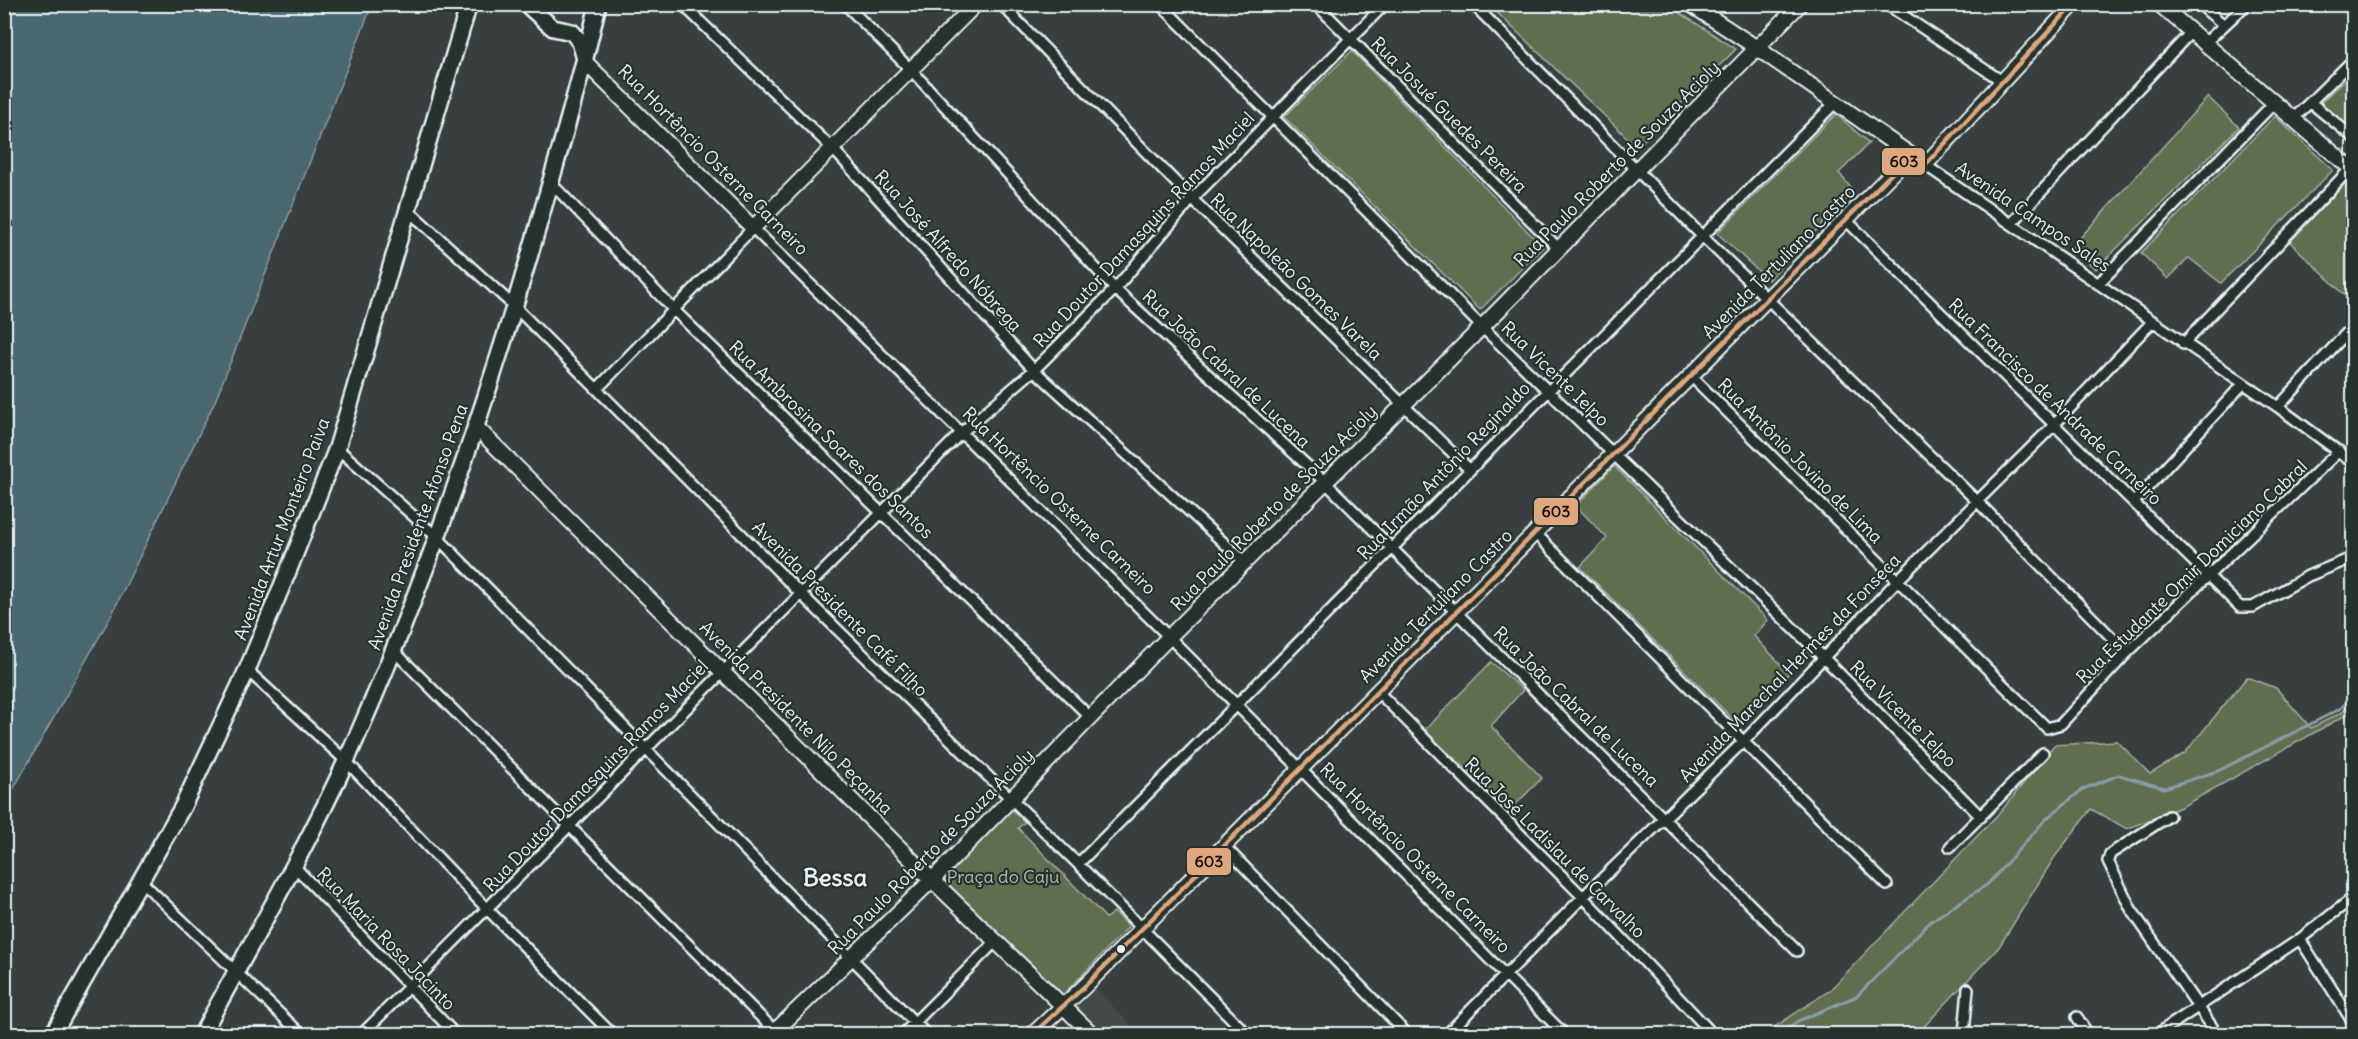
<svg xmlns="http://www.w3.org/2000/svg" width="2358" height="1039" viewBox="0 0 2358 1039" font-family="Delius,sans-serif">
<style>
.built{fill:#45484a}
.green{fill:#616d4f;stroke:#a4afa4;stroke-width:1.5}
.water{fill:#4a6770;stroke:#899ea6;stroke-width:1.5}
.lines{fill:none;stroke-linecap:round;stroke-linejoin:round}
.stream{stroke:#899ea6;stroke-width:3}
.street-casing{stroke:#e8f1f8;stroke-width:14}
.secondary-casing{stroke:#e8f1f8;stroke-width:18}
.primary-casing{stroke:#e8f1f8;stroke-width:20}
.street{stroke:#26332d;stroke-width:9}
.secondary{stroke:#26332d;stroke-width:14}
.primary{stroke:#26332d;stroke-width:15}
.bus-1-casing{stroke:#26332d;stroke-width:9}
.bus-1{stroke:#dfa77e;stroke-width:4.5}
.bus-dot{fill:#e8f1f8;stroke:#26332d;stroke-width:2}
.labels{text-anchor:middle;stroke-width:4.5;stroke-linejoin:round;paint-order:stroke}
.street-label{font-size:18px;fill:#e8f1f8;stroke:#26332d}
.park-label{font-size:18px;fill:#b2bcb4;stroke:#26332d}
.district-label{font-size:24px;font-weight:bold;fill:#e8f1f8;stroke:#26332d}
.line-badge{stroke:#26332d;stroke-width:2}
.pale-badge-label{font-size:16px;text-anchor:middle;font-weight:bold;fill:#111}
</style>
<rect width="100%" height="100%" fill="#383f3e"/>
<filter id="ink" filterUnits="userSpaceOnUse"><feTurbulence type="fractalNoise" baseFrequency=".0167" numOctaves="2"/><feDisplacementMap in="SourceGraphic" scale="12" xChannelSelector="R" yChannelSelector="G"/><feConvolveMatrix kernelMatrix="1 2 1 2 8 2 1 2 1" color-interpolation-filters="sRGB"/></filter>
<g filter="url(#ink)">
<path class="built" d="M2204 5H2239L2223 20Z
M1094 987 1131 1025 1121 1034H1103L1075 1006Z"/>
<path class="green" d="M1489 5H1668L1736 49 1637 147Z
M1352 51 1543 247 1480 310 1284 117Z
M2353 72V132L2319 104Z
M2208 97 2239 127 2096 269 2070 249Z
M1836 114 1869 143 1839 173 1854 192 1768 280 1717 233Z
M2275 116 2333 170 2221 283 2189 258 2168 279 2141 253Z
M2353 175V303L2290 242Z
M1614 466 1768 620 1754 636 1789 673 1738 724 1580 567 1607 538 1576 506Z
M1491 662 1523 690 1491 726 1542 778 1511 809 1424 731Z
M2247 677 2276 688 2311 728 2343 712 2353 692V711L2181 807 2127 829 2091 809 2054 858 1999 947 1917 1034H1764L1830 990 2003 809 2054 745 2117 741 2150 774 2185 753Z
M1010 808 1025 822 1018 828 1106 918 1114 912 1129 926 1061 997 939 876Z"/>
<path class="water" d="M5 4 372 5 215 401 111 616 5 804Z"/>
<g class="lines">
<path class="stream" d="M1780 1034 1798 1021 1857 996 1931 921 1988 884 2046 819 2083 789 2119 775 2164 788 2218 771 2340 709 2354 695"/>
<defs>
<path id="street" d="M682 4 834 150 1034 370 1246 563
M845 4 911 70 1115 289 1325 482 1797 951
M1001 4 1192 199 1469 469
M1160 4 1482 327 1824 658 1981 817
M1316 4 1559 249
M1473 4 1701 235 1978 502 2127 653
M1886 4 2002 81
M2199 4 2224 25
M2206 42 2247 4
M2310 102 2354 138
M2294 118 2354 59
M1925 165 2278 407 2354 463
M551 183 674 310 1091 718
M408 210 515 307 801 594 1078 864 1247 1034
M1847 221 2240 607H2253L2308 576 2354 557
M2011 224 2192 31
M2098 284 2275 102
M2183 344 2350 169
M1691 376 2047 728 2061 724 2127 653 2339 451
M597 389 753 228 1169 637 1564 1034
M2278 407 2354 325
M337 448 438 538 926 1034
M2134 502 2243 384
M1534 532 1887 885
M394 651 775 1031
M247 670 346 761 488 910 612 1034
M1377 691 1583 897 1708 1029
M2169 816 2110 854 2108 861 2131 909 2217 1034
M1224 846 1407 1034
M1950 847 2043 753
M1078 864 1835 103
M294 866 455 1034
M142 882 301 1034
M2300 939 2354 1024
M2077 1017 2088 1034
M362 1034 961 433 1034 370 1115 289 1192 199 1385 4
M903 1034 996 941
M1447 1034 1583 897 1745 740 1897 581 2053 426 2152 322
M1964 1034 1968 989
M2157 1034 2300 939 2354 897"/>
<path id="secondary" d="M1690 4 1757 48 1925 165 2074 4
M2159 4 2354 171
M585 62 753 228 976 4
M476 427 932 880 1092 1034
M772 1034 932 880 1169 637 1482 327 1800 4
M1033 1034 1085 986 1910 155"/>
<path id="primary" d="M526 4 553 28 572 32 580 42 585 59
M53 1034 183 806 247 670 289 569 337 448 469 4
M202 1034C251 943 304 853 347 759 424 588 485 410 537 230 558 155 581 81 598 4"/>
</defs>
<use href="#street" class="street-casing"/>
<use href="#secondary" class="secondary-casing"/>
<use href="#primary" class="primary-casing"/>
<use href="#street" class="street"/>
<use href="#secondary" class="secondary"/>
<use href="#primary" class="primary"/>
<defs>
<path id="bus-1" d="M1033 1034 1085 986 1910 155 1925 165 2074 4"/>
</defs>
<use href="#bus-1" class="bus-1-casing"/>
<use href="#bus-1" class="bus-1"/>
</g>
</g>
<circle class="bus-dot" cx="1121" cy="949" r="5"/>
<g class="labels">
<g class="street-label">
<text transform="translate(1449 115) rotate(45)" y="6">Rua Josué Guedes Pereira</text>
<text transform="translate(713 160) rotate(45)" y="6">Rua Hortêncio Osterne Carneiro</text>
<text transform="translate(1617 164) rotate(-45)" y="6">Rua Paulo Roberto de Souza Acioly</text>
<text transform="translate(2033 217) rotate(34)" y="6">Avenida Campos Sales</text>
<text transform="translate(1144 230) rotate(-47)" y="6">Rua Doutor Damasquins Ramos Maciel</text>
<text transform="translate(948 251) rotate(48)" y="6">Rua José Alfredo Nóbrega</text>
<text transform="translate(1779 262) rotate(-45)" y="6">Avenida Tertuliano Castro</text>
<text transform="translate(1296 277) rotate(44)" y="6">Rua Napoleão Gomes Varela</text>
<text transform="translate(1226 369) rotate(43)" y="6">Rua João Cabral de Lucena</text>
<text transform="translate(1555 374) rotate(44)" y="6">Rua Vicente Ielpo</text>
<text transform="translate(2055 402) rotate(44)" y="6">Rua Francisco de Andrade Carneiro</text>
<text transform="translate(831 440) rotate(44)" y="6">Rua Ambrosina Soares dos Santos</text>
<text transform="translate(1800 461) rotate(45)" y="6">Rua Antônio Jovino de Lima</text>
<text transform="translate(1444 471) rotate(-46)" y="6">Rua Irmão Antônio Reginaldo</text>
<text transform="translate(1059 501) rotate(44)" y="6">Rua Hortêncio Osterne Carneiro</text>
<text transform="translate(1274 508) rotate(-45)" y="6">Rua Paulo Roberto de Souza Acioly</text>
<text transform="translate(418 527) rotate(-70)" y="6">Avenida Presidente Afonso Pena</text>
<text transform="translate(282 529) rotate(-69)" y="6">Avenida Artur Monteiro Paiva</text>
<text transform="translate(2192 572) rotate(-44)" y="6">Rua Estudante Omir Domiciano Cabral</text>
<text transform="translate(1436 606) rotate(-45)" y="6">Avenida Tertuliano Castro</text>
<text transform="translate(840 609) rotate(45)" y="6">Avenida Presidente Café Filho</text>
<text transform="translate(1790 668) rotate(-46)" y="6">Avenida Marechal Hermes da Fonseca</text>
<text transform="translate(1576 707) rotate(44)" y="6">Rua João Cabral de Lucena</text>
<text transform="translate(1903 714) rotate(45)" y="6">Rua Vicente Ielpo</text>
<text transform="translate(796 718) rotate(45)" y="6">Avenida Presidente Nilo Peçanha</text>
<text transform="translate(596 776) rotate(-46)" y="6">Rua Doutor Damasquins Ramos Maciel</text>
<text transform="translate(1555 848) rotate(45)" y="6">Rua José Ladislau de Carvalho</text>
<text transform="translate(931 852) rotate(-45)" y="6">Rua Paulo Roberto de Souza Acioly</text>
<text transform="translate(1415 858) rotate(45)" y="6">Rua Hortêncio Osterne Carneiro</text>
<text transform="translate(386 939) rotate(46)" y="6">Rua Maria Rosa Jacinto</text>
</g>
<g class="park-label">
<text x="1003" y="883">Praça do Caju</text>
</g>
<g class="district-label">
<text x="835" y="886">Bessa</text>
</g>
</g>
<g class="line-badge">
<rect x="1881" y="147" width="45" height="29" rx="6" fill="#dfa77e"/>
<rect x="1533" y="497" width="46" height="29" rx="6" fill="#dfa77e"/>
<rect x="1186" y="847" width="46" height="29" rx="6" fill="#dfa77e"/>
</g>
<g class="pale-badge-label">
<text x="1904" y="167">603</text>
<text x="1556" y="517">603</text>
<text x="1209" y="867">603</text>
</g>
<rect width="2358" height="1039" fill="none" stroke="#26332d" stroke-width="24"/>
<rect x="12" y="12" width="2334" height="1015" fill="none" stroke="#e8f1f8" stroke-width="2" filter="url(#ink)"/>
</svg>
